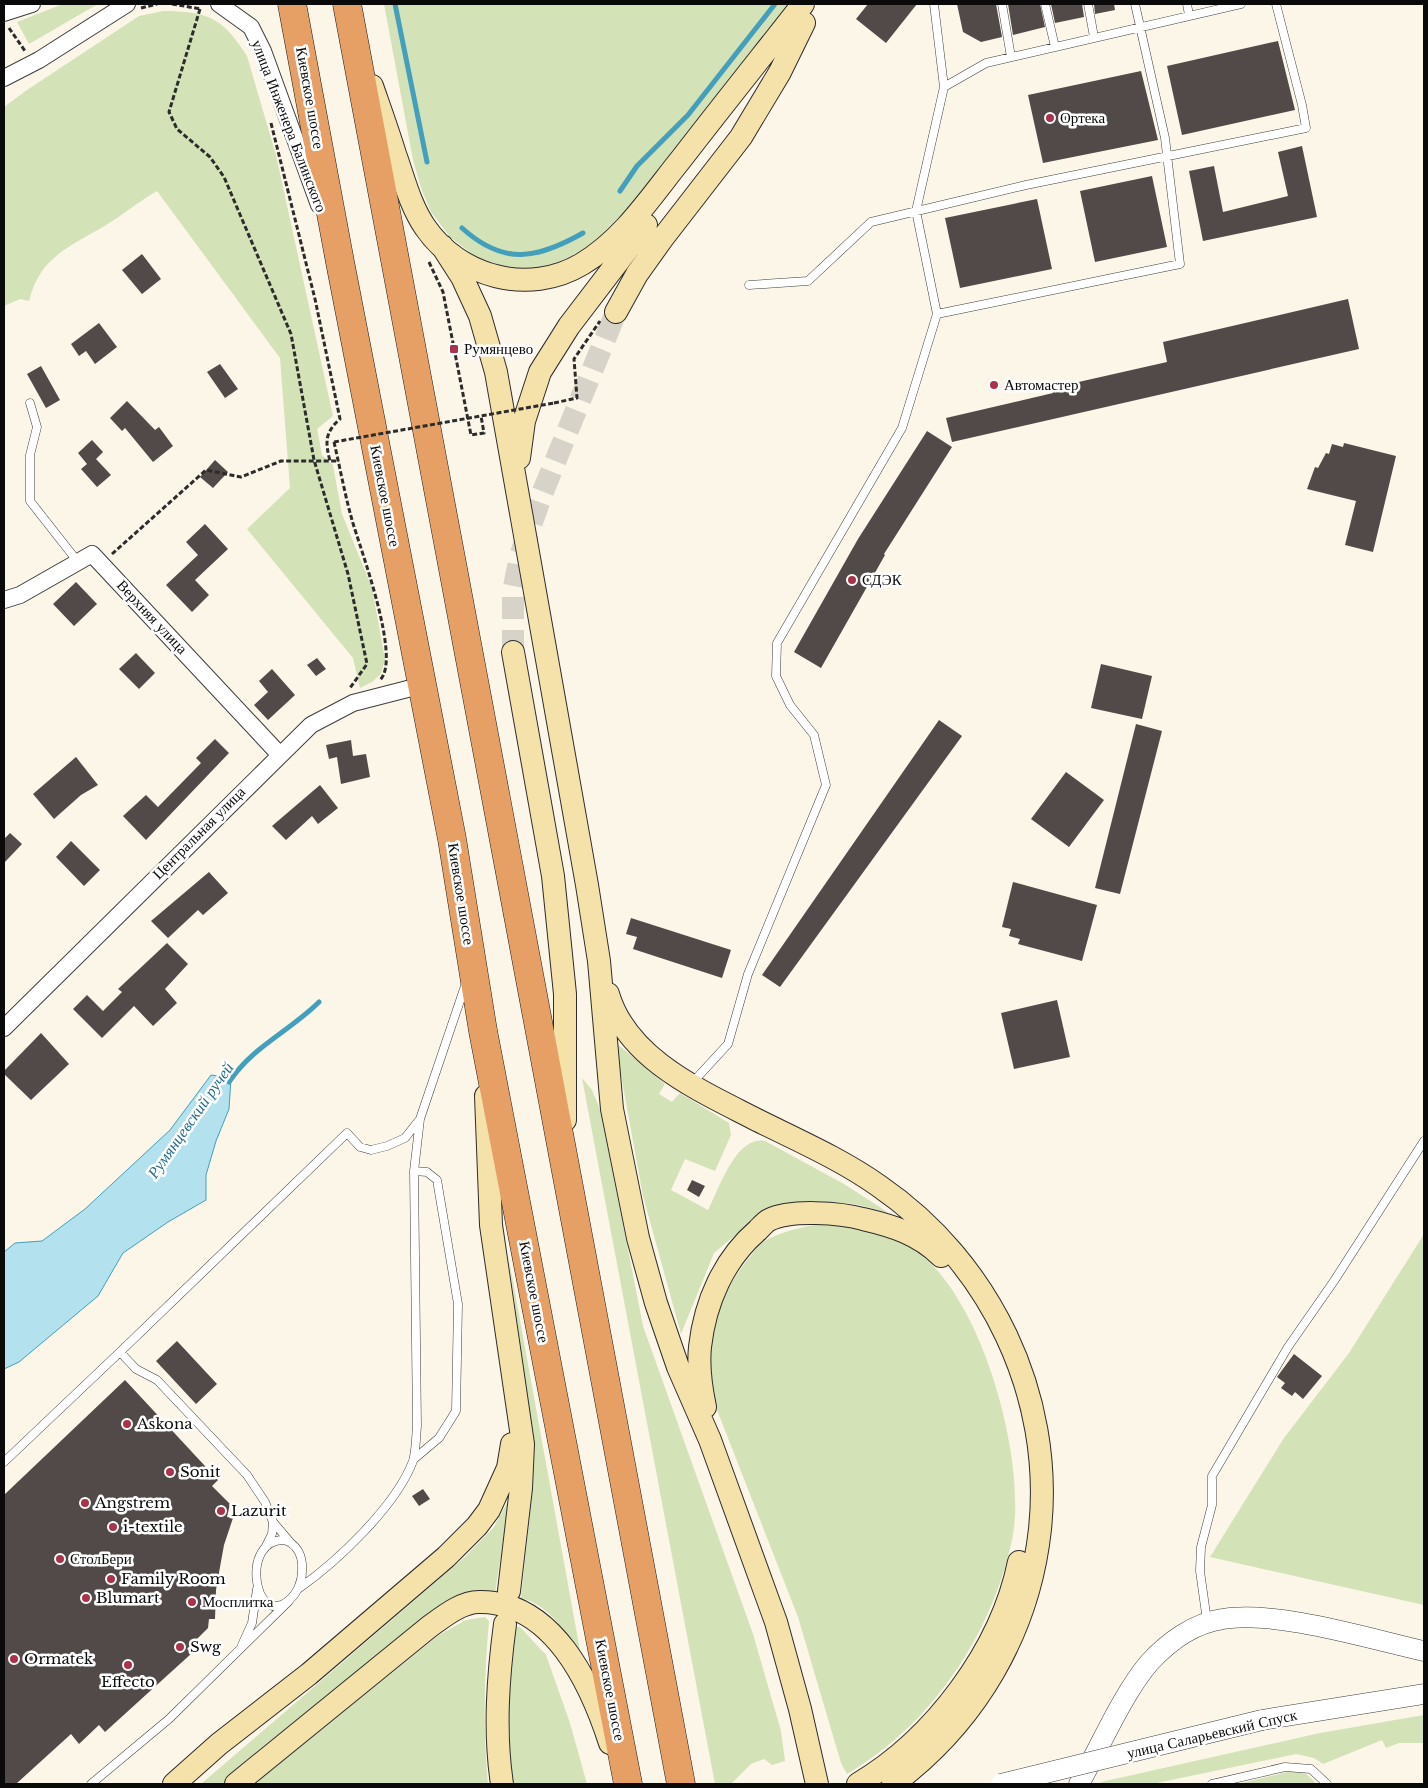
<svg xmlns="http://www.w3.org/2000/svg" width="1428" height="1788" viewBox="0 0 1428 1788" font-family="'Libre Baskerville',serif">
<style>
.green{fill:#d4e2b7}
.water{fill:#b4e1ee;stroke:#439fbc}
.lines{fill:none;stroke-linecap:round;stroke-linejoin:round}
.stream{stroke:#439fbc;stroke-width:5}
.building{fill:#514a48}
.secondary-tunnel{stroke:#d8d3c8;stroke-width:22;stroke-dasharray:22 11;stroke-linecap:butt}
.service-casing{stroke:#3d3d3d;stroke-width:9}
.minor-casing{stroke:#3d3d3d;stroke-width:18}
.tertiary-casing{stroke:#3d3d3d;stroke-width:21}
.secondary-casing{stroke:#2c2c2c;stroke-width:24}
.trunk-casing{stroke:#1b1b1b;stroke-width:29}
.path{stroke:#2c2c2c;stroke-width:3;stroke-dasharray:5 2.5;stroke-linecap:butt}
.service{stroke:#fff;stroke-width:8}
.minor{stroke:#fff;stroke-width:16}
.tertiary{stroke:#fff;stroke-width:20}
.secondary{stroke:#f5e2ab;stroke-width:22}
.trunk{stroke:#e6a066;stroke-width:28}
.tertiary-bridge-casing{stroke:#3d3d3d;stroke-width:21;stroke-linecap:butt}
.path-bridge{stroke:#2c2c2c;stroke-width:3;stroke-dasharray:5 2.5;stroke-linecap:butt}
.tertiary-bridge{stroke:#fff;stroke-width:20}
.poi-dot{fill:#a9334b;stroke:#fff;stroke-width:2}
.labels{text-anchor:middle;stroke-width:5;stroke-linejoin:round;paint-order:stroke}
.street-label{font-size:15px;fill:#0a0a0a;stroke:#fff}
.poi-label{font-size:15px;fill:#0a0a0a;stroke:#fff;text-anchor:start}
.water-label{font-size:16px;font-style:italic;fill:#236e8c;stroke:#fff}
</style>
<rect width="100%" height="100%" fill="#fcf6e9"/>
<path class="green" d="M63 4H98L29 44 17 22Z
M384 4H790L635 201 592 244 557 264 537 268H509L476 257 450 237 431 212 421 188 413 160Z
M163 11C208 11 223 18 247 56L276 155 333 416 317 429 322 455 333 465 342 514 372 588 385 659 381 674 372 682 360 688 353 658 247 529 290 488 280 358 157 191C139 201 123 215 106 225 70 247 40 256 29 301L20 299 4 306V107L27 90 139 16Z
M615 1042 665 1084 659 1094 672 1102 680 1093 729 1123 731 1135 715 1171 685 1159 671 1190 708 1210C719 1189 736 1135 765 1141L844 1184 889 1213 855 1204 808 1201 768 1208 714 1253 681 1334 643 1196Z
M582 1078 592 1090 601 1112 643 1326 753 1634 781 1731 785 1761 772 1765 764 1759 751 1764 731 1784H715Z
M818 1224C858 1225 884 1228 917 1252 983 1298 1028 1464 1012 1540 991 1636 932 1724 847 1774L841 1763 798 1617 710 1392C708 1340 715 1301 748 1259 753 1254 757 1246 763 1242 779 1232 800 1228 818 1224Z
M1424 1234V1605L1210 1557 1284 1438 1349 1353Z
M508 1254 581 1656C565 1632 551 1606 521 1598L530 1514 532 1431Z
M510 1497 495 1593 452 1599 436 1608 240 1765 224 1784H201L465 1557 494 1527Z
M485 1617 489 1621C484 1676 483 1729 488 1784H254L439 1635 466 1620Z
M512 1626 520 1627 546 1655 570 1723 587 1784H510L506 1745Z
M1424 1715V1743H1399L1386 1748 1382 1740 1323 1764 1314 1758 1296 1754 1152 1784H1100L1101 1782 1320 1733Z
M1291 1771 1305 1773 1317 1784H1238Z"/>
<path class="water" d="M211 1075 231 1078 229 1109 216 1141 206 1175V1200L168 1222 123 1253 98 1296 19 1362 4 1369V1252L15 1243 42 1241 85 1209 170 1130Z"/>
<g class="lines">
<path class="stream" d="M395 4 427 162
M620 191 637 166 688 115 775 4
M462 228C504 266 537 259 583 233
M229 1082C253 1046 290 1031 319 1002"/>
</g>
<path class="building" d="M868 4H917L886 43 856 19Z
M957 4H996L1002 37 981 42 963 32Z
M1008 4H1040L1045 27 1013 35Z
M1051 4H1082L1084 17 1055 23Z
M1094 4H1114L1115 10 1095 14Z
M1278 41 1295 110 1182 135 1167 66Z
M1141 71 1158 140 1043 163 1028 95Z
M1302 146 1317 217 1203 241 1189 171 1214 166 1223 212 1288 196 1278 152Z
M1152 176 1167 247 1095 262 1080 191Z
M1037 199 1052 269 960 288 945 218Z
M142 254 161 279 142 294 122 270Z
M1348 299 1359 349 952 442 946 418 1053 393 1052 388 1167 362 1163 342Z
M99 323 117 347 95 364 86 351 79 356 71 344Z
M220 364 238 389 225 398 207 372Z
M41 366 60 400 46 408 27 374Z
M127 401 155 430 159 427 173 446 153 462 125 428 122 431 110 418Z
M927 431 952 447 884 554 885 555 821 668 794 652 858 539Z
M92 440 103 452 96 459 111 475 97 487 81 469 87 464 78 453Z
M1344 443 1396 456 1373 552 1345 545 1356 501 1307 489 1315 467 1318 468 1326 453 1329 454 1332 444 1343 447Z
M215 460 228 472 213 488 200 477Z
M205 524 228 549 195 580 209 595 192 612 166 585 198 555 186 542Z
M76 582 97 604 74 626 53 604Z
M136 653 155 673 139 689 119 669Z
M317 658 326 669 316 676 307 665Z
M1101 664 1152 676 1142 719 1091 708Z
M272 669 295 695 268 720 254 705 268 692 259 681Z
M939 720 962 736 780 987 762 975Z
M1136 724 1162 731 1120 894 1095 888Z
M215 739 229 753 146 840 123 816 146 795 158 807 201 763 196 758Z
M351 740 353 756 366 754 370 777 341 784 337 757 329 759 326 745Z
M76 757 98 785 81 795 54 819 33 794Z
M1066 772 1104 800 1069 847 1031 819Z
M320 785 338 808 318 824 312 816 286 840 272 826Z
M10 833 22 844 4 863V839Z
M71 841 100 870 84 886 56 857Z
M209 872 228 893 203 915 198 910 168 938 151 921Z
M1013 882 1097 905 1082 961 1018 944 1020 939 1009 936 1011 929 1002 927Z
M631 918 731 950 722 978 633 949 637 937 626 934Z
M167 943 188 964 165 989 177 1003 153 1026 134 1006 102 1038 73 1009 87 995 103 1011 122 992 118 989Z
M1057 1000 1070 1057 1014 1069 1001 1013Z
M41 1033 69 1064 31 1100 4 1074V1071Z
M692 1180 705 1186 699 1197 687 1190Z
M177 1341 217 1384 196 1404 156 1361Z
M1294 1354 1322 1376 1303 1399 1295 1392 1292 1396 1281 1388 1285 1383 1277 1377Z
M125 1380 218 1480 212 1486 230 1504 227 1517 233 1518 224 1545 220 1567 216 1590 215 1619H209L208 1628 187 1649 192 1653 105 1732 99 1725 79 1744 71 1734 16 1784H4V1495Z
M423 1489 430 1499 419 1506 412 1496Z"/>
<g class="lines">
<path class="secondary-tunnel" d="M513 652V592L520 556 542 494 616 312"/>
<defs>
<path id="service" d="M934 4 944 87 916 211 937 314
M1002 4 1011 57
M1045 4 1055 47
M1088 4 1094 37
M1187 4 1189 15
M944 87 986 63 1241 4
M749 285 808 281 871 222 1026 185 1306 128 1302 105 1276 4
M30 403 37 427 30 455V501L78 562
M693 1082 728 1044 748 974 826 785 814 735 790 705 776 676 777 643 902 428 937 314 1180 264 1165 138 1135 4
M120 1352 347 1133 360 1147 371 1150 387 1146 405 1138 420 1119
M414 1459 439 1438 456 1411 458 1304 437 1180 427 1172 414 1171
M4 1462 120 1352 136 1369 157 1380 247 1475 265 1502 273 1522 290 1542
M284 1540C298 1544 303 1557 302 1571 302 1582 297 1594 288 1601 254 1628 240 1539 284 1540Z
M266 1546 272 1534 273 1522
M298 1589C337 1562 396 1506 413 1461 416 1451 416 1437 417 1426L414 1171 420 1119 466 983
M1207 1621 1200 1571 1201 1547 1212 1505V1476L1288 1347 1334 1281 1424 1141
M242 1645 252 1623 257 1589
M91 1784 169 1719 289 1601
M1212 1784 1285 1767 1311 1769 1327 1784"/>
<path id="minor" d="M219 4 251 27 263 51 319 205
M4 13 32 4
M4 78 39 60 127 4
M4 600 20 595 92 554 279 754
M4 1028 311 725 353 703 423 685"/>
<path id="tertiary" d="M1262 1720 1424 1694
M1079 1784C1100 1747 1122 1695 1149 1663 1168 1642 1194 1623 1223 1619 1276 1610 1370 1639 1424 1651"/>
<path id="secondary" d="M372 86C380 109 388 131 395 154 404 179 410 205 425 227 459 277 529 296 582 264 624 239 652 195 682 158 722 106 763 55 803 4
M442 246 462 277 480 316 496 372 587 885 599 961 612 1109 638 1238 656 1303 678 1367 710 1440 776 1622 800 1709 817 1784
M616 312 637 274 662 239 741 137 780 72 804 23
M519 458 524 421 540 372 569 326 646 225
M513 652 553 876 565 994V1120
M608 994C627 1059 699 1090 755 1119 797 1140 841 1159 879 1186 990 1262 1054 1395 1040 1529 1029 1632 976 1722 893 1784
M486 1096 491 1225 523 1444 521 1488 509 1591
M705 1407C701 1388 698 1367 700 1347 705 1302 724 1259 758 1230 761 1227 765 1222 769 1220 791 1209 841 1213 863 1219 893 1226 919 1234 941 1256
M174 1784 219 1744 309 1674 446 1557 477 1526 489 1510 508 1468 512 1444
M236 1784 429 1627C443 1617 461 1602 479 1602 553 1601 591 1684 610 1743
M502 1784C494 1731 498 1677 505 1624
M858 1784C934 1739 1001 1650 1019 1562"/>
<path id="trunk" d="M292 4 340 262 452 839 483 1031 628 1784
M347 4 681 1784"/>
</defs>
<use href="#service" class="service-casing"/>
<use href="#minor" class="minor-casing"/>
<use href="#tertiary" class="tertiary-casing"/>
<use href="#secondary" class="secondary-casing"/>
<use href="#trunk" class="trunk-casing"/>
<path class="path" d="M172 4 201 9
M141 8 157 4
M200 9 169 112 177 129 210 157 224 177 291 334 314 460 348 574 367 664 350 688
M9 28 25 51
M271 123 315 299 340 419C325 432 325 442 330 461
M429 262 443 292 471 435 484 433 481 416
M554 403 577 398 574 359 600 321
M334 442C340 468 345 495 352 520 360 548 402 659 380 680
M112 554 206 470 241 477 281 461H339"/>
<use href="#service" class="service"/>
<use href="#minor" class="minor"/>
<use href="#tertiary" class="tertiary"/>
<use href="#secondary" class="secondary"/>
<use href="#trunk" class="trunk"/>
<defs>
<path id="tertiary-bridge" d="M1001 1784 1262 1720"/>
</defs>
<use href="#tertiary-bridge" class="tertiary-bridge-casing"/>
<path class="path-bridge" d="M334 442 554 403"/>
<use href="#tertiary-bridge" class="tertiary-bridge"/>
</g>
<g class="poi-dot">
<circle cx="1050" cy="118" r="5"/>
<rect x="449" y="344" width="10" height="10" rx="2.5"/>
<circle cx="994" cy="385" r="5"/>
<circle cx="852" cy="580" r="5"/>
<circle cx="127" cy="1424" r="5"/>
<circle cx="170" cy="1472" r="5"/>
<circle cx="85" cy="1503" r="5"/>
<circle cx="221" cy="1511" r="5"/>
<circle cx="113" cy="1527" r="5"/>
<circle cx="60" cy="1559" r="5"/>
<circle cx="111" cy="1579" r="5"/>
<circle cx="86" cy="1598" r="5"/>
<circle cx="192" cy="1602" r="5"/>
<circle cx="180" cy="1647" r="5"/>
<circle cx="14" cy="1659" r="5"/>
<circle cx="128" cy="1665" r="5"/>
</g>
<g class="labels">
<g class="street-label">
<text transform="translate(310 98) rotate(80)" y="5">Киевское шоссе</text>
<text transform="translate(289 126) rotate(69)" y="5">улица Инженера Балинского</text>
<text transform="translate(385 496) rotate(79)" y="5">Киевское шоссе</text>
<text transform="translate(152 617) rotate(47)" y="5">Верхняя улица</text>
<text transform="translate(199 833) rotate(-45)" y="5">Центральная улица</text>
<text transform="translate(461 894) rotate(81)" y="5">Киевское шоссе</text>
<text transform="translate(534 1292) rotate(79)" y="5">Киевское шоссе</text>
<text transform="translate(610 1690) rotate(79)" y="5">Киевское шоссе</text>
<text transform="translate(1212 1734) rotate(-13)" y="5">улица Саларьевский Спуск</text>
</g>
<g class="poi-label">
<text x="1060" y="123">Ортека</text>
<text x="464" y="354">Румянцево</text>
<text x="1004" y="390">Автомастер</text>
<text x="862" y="585">СДЭК</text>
<text x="137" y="1429">Askona</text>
<text x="180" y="1477">Sonit</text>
<text x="95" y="1508">Angstrem</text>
<text x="231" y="1516">Lazurit</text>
<text x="123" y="1532">i-textile</text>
<text x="70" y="1564">СтолБери</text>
<text x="121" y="1584">Family Room</text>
<text x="96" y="1603">Blumart</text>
<text x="202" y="1607">Мосплитка</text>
<text x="190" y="1652">Swg</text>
<text x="24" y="1664">Ormatek</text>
<text x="128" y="1687" text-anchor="middle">Effecto</text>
</g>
<g class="water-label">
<text transform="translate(190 1120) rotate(-55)" y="6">Румянцевский ручей</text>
</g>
</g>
<rect width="1428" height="1788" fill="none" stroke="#0a0a0a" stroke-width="10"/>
</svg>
